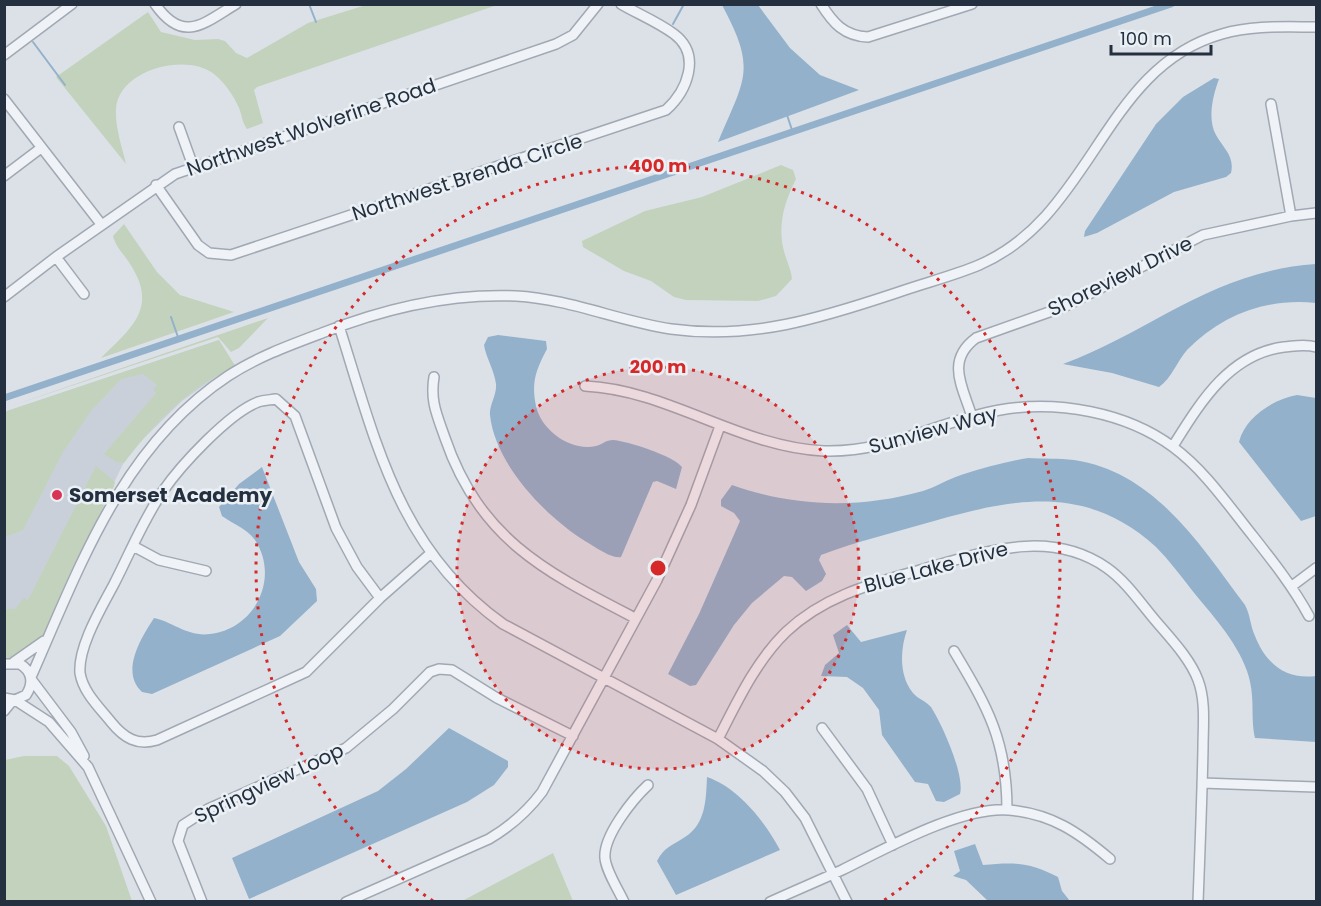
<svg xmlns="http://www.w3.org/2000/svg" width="1321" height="906" viewBox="0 0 1321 906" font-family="Poppins,sans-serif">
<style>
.built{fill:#cad0da}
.green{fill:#c3d2bc}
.water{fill:#93b1cb}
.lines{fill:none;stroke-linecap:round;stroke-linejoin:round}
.stream{stroke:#93b1cb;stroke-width:2}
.canal{stroke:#93b1cb;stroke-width:7}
.minor-casing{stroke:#a1a8b2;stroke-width:12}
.minor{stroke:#eff2f6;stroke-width:9}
.ring{fill:none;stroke:#d62828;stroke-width:3;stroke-dasharray:3 6}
.poi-dot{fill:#d93455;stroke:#ebf0f5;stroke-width:2}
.labels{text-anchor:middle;stroke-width:5;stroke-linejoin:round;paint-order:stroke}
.street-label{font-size:20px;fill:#24303f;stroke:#ebf0f5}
.poi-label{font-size:20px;font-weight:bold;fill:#24303f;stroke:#ebf0f5;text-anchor:start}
.centre{fill:#d62828;stroke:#ebf0f5;stroke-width:3}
.ring-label{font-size:18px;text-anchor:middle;font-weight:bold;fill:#d62828;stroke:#ebf0f5;stroke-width:5;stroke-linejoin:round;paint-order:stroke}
</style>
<rect width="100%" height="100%" fill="#dce1e8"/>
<path class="built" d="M219 340 231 371 217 376 182 401 141 441 124 462 69 575 41 640 8 658 4 657V412Z"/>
<path class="green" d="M366 5H497L257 87 254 90 263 123 247 129C242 122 242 115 239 108 234 96 224 82 214 74 186 52 118 70 116 109 115 127 122 147 126 164L56 77 148 12 161 32 195 40 218 39 225 41 236 53 247 58 308 23Z
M781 165 793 170 796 179C785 201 778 222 783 247 785 258 791 268 792 279L776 296 758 301 686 300 674 297 651 281 624 271 583 247 582 241 645 211 702 197Z
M124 224 157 272 180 295 234 312 101 358C131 328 159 308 130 264 124 254 116 248 113 236Z
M268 318 239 348 231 352 218 337 5 408Z
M219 340 236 367C230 372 222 373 215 377 179 397 149 430 124 463L116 462 104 454 156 393 153 389 157 385 143 374 121 379 91 411 63 452 23 530 5 537 4 412Z
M96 466 115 482 114 486 69 575 41 640 13 659 5 657 4 609H15L24 598 28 600Z
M24 756H57L69 766 106 826 132 901H5V760Z
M553 853 573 901H462Z"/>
<path class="water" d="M722 5H758L790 48 820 75 859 90 718 142C745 78 757 70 722 5Z
M1214 78 1219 79C1213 95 1207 119 1216 135 1223 148 1235 156 1231 173L1226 177 1174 192 1097 233 1084 237 1085 231 1156 124 1183 97Z
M1316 264V303C1266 298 1223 314 1187 350 1177 361 1172 378 1159 387L1112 373 1063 364C1154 330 1213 271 1316 264Z
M498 335 546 341 547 349C536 370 531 382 536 406 541 430 571 452 596 446 603 444 606 440 613 440 627 441 674 456 682 467L676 489 657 481 653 482 621 557C611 559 594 546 585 541 545 516 495 464 490 415 489 405 497 395 496 384 494 369 486 358 484 345L488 337Z
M1297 395 1316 398V516L1301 521 1239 442C1245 417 1274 399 1297 395Z
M1028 458C1043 459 1059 458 1074 460 1155 472 1200 545 1245 605 1251 617 1250 625 1255 636 1266 664 1286 680 1316 676V742L1255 738C1250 716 1256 697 1247 671 1236 640 1211 614 1191 589 1180 575 1169 560 1156 547 1087 484 1015 498 934 521 896 532 858 541 821 555L819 560 826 574 822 581 806 591 792 577 784 576 752 603 734 625 696 685 690 686 668 674 699 614 740 521 734 513 721 506V500L732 485C794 507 859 509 923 491 936 487 948 479 961 475 983 468 1005 462 1028 458Z
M262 467 299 562 316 589 317 601 280 636 152 694 142 692C120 672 141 638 154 618 173 622 188 637 210 634 255 629 280 578 255 540 246 528 233 524 222 516L219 507 239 484Z
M847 625 861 642 907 630C900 650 899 676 913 693 918 699 926 701 931 707 942 724 965 775 960 794L944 802 936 801 928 784 915 782 882 735 879 710 863 688 847 677 821 676 825 665 839 653 833 635Z
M449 728 508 761V767L494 785 467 802 249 899 232 858 378 791 406 769Z
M707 777C739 788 765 822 780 850L676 895 657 861C664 847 673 845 685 837 706 824 706 799 707 777Z
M975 844 983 865C1014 862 1029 862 1058 877L1062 891 1070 901H988L966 880 953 876 960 871 954 851Z"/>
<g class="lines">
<path class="stream" d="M309 4 316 22
M673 24 684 4
M33 42 65 85
M787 115 793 133
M171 317 179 340"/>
<path class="canal" d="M4 398 1171 4"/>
<defs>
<path id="minor" d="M155 4C183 44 203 24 236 4
M821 4C833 23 844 36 868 37L972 4
M4 55 72 4
M4 99 101 224
M1271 104 1291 216
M179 127 193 166
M4 176 41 148
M156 185 198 245 209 253 231 255 666 110C687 91 702 55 674 34 658 22 638 14 621 4
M56 257 84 294
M4 297 56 257 175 174 556 44 573 35 598 4
M339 326C376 442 398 549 503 624L718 739 763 771 785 792 805 818 847 902
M434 377C430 401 437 415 445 438 480 540 546 572 635 618
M585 386C669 390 739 447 824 451 889 453 938 421 1000 410 1057 400 1126 412 1173 447 1203 469 1226 502 1249 531 1271 559 1292 585 1309 616
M972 417C963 387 945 361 976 338L1066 306 1203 235 1291 216 1316 213
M1173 446C1200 403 1229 354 1284 347 1296 346 1305 344 1316 347
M133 546 159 560 206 571
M1292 586 1316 568
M380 598 357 567 336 528 295 416 276 399C271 400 264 400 258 402 229 413 181 465 163 491 143 520 130 553 114 584 102 607 78 646 80 673 83 692 99 707 111 722 124 738 137 746 157 740L306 672 380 598 431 553
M954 651C988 708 1007 741 1007 810
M14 662 44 641
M4 664H20C32 671 34 683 26 695L15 700 4 698
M31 677C80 566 122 446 228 376 257 357 290 345 322 333 385 308 448 293 516 296 570 299 618 321 671 329 752 340 821 318 896 293 924 283 953 276 979 265 1093 216 1103 67 1222 34 1252 25 1285 27 1316 27
M31 679 71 732 84 756
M15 700 49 722 88 767 151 902
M4 711 13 700
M822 728 867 789 893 845
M718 739C737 702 756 661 786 632 824 596 871 584 920 570 982 553 1048 527 1107 568 1124 580 1137 598 1150 614 1166 634 1189 656 1198 680 1206 701 1203 726 1203 748 1202 799 1200 850 1198 902
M1202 783 1316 787
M202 902 178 841 183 825 208 809 346 748 393 709 430 672 439 669 452 670 497 698 573 736
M346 902 489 839C511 826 527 812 542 792L657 580 691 505 720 426
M624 902C618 889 606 871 605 858 603 836 633 799 648 785
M770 902C794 891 818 881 842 870 885 849 961 806 1009 810 1052 814 1078 832 1110 859"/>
</defs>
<use href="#minor" class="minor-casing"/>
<use href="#minor" class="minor"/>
</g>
<circle cx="658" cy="568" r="201" fill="#d62828" fill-opacity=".12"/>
<g class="ring">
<circle cx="658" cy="568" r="201"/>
<path d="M433 901A402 402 0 1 1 883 901"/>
</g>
<circle class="poi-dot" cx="57" cy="495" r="6"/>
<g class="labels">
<g class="street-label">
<text transform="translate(311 127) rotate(-19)" y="7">Northwest Wolverine Road</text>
<text transform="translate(467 177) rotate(-18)" y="7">Northwest Brenda Circle</text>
<text transform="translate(1120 276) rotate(-26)" y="7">Shoreview Drive</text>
<text transform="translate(933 430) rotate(-15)" y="7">Sunview Way</text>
<text transform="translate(936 567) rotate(-15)" y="7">Blue Lake Drive</text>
<text transform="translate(269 783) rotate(-25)" y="7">Springview Loop</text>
</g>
<g class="poi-label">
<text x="69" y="502">Somerset Academy</text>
</g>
</g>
<circle cx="658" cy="568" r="9" class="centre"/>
<g class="ring-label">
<text x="658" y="172">400 m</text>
<text x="658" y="373">200 m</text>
</g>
<rect width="1321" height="906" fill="none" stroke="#24303f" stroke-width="12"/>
<path d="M1111 45v9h100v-9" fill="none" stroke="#24303f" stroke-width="3"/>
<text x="1120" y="45" font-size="18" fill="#24303f" stroke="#ebf0f5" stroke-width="4.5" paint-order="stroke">100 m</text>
</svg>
